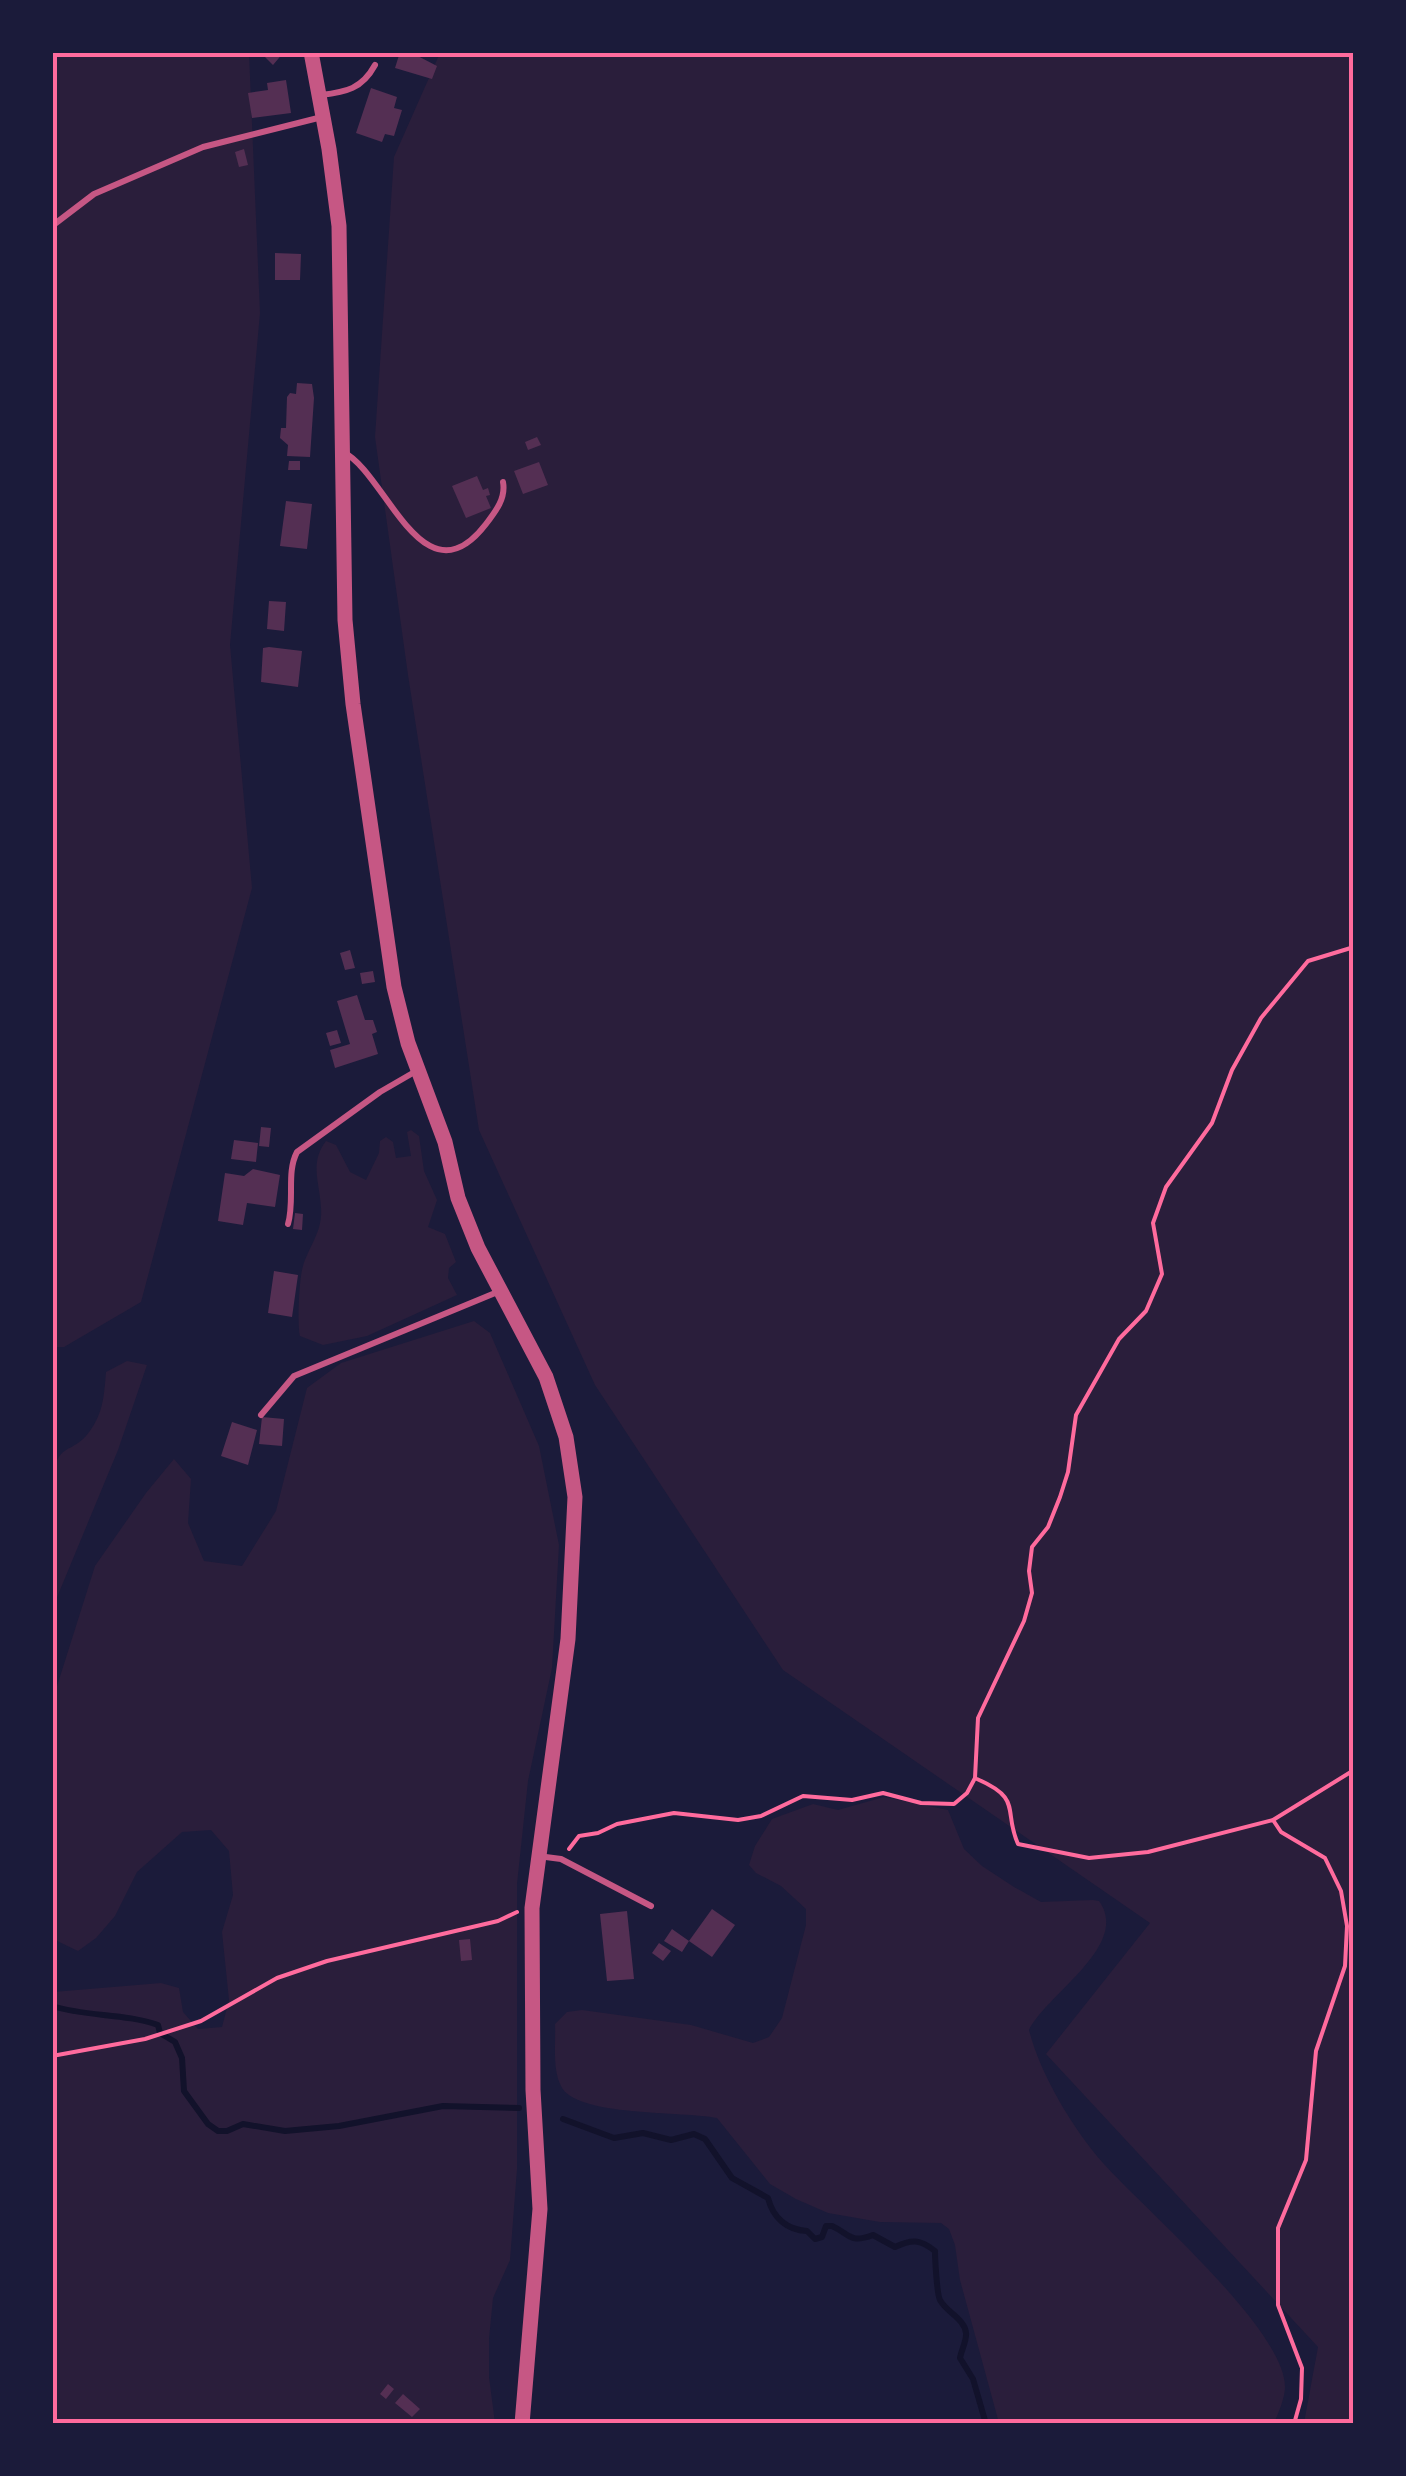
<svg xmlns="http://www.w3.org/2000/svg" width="1406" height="2476" viewBox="0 0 1406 2476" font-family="Figtree,sans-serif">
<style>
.green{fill:#2a1e3b}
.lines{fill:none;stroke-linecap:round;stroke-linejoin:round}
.stream{stroke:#12122b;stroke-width:6}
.building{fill:#542f53}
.path{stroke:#ff6b9d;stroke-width:4}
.service{stroke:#c65784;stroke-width:6}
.tertiary{stroke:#c65784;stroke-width:15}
.neatline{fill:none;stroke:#ff6b9d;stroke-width:4}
</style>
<rect width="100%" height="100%" fill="#1b1b3a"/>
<path class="green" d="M52 53H249L260 313 230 645 252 888 141 1302 64 1347H53Z
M440 53H1353V2423H1304L1318 2347 1046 2054 1150 1923 783 1670 595 1385 479 1130 408 675 375 437 394 157Z
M411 1130 419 1136 424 1171 437 1200 428 1227 445 1234 456 1262 449 1268 448 1278 457 1295 367 1336 323 1345 300 1336C297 1324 299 1279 303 1266 309 1246 323 1231 321 1208 320 1183 309 1163 326 1141L336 1145 350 1172 366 1180 379 1153 380 1141 386 1137 393 1142 396 1158 411 1156 407 1132Z
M474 1321 490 1333 539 1446 559 1545 552 1668 528 1781 517 1884V2169L510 2260 493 2298 489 2339V2377L495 2423H53V1992L161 1983 179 1988 183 2012 198 2029 222 2027 229 2000 222 1932 233 1895 229 1851 211 1830 182 1832 137 1872 115 1916 96 1938 78 1951 53 1939 52 1702 95 1566 146 1493 174 1459 191 1479 188 1523 204 1561 242 1566 276 1511 307 1388 341 1363Z
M127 1361 147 1365 118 1450 53 1607V1471C61 1444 70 1453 86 1436 103 1416 104 1397 106 1372Z
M884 1797 948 1810 964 1849 982 1866 1014 1887 1041 1902 1093 1900 1099 1901C1131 1945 1047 1994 1029 2030 1040 2074 1073 2129 1103 2163 1143 2208 1285 2329 1285 2387 1285 2398 1278 2414 1274 2423H999L960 2280 955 2245 949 2229 941 2223 880 2222 828 2213 796 2199 770 2184 717 2118C684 2111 575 2117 561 2086 552 2068 556 2043 555 2024L567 2012 582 2010 691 2025 753 2043 769 2037 782 2018 806 1925V1909L781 1886 756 1873 749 1865 755 1846 772 1819 813 1804 838 1810Z"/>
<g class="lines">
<path class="stream" d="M52 2006C87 2017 124 2013 158 2025L160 2033 175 2042 182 2058 184 2091 208 2124 218 2131H227L243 2124 285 2131 339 2126 443 2106 519 2108
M563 2119 614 2138 643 2133 671 2140 694 2134 705 2139 732 2178 768 2198C773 2218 787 2230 807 2231L815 2239 822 2237 826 2226H832C850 2234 849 2244 873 2235L895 2247C912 2239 920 2239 935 2251 935 2259 937 2295 940 2300 946 2312 965 2319 966 2333 967 2340 961 2351 960 2358L973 2379 986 2424"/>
</g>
<path class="building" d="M260 52H284L273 65Z
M400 52H410L437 66 432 79 395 68Z
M286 80 291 113 252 118 248 93 268 90 267 83Z
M371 88 397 97 394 108 402 110 394 136 385 134 382 142 356 133Z
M244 149 248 165 239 167 235 152Z
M275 253 301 254 300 280H275Z
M297 383 312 384 314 398 310 457 287 456 288 445 280 438 281 428H286L287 397 290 393 296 394Z
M537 437 541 445 528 450 525 442Z
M289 461H300V470H288Z
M539 462 548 485 523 494 514 471Z
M477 476 483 490 488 488 490 495 486 496 491 508 466 518 452 486Z
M286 501 312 504 307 549 280 546Z
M269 601 286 602 284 631 267 629Z
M269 647 302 651 298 687 261 682 263 648Z
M350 950 355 968 345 970 340 953Z
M373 971 375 982 362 984 360 973Z
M357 995 365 1020H373L377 1032 372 1034 378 1054 335 1068 330 1050 350 1044 337 1001Z
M337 1030 341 1043 330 1046 326 1033Z
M261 1127 271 1128 269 1147 259 1146Z
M234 1140 258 1143 256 1162 231 1159Z
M253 1169 280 1175 275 1207 247 1203 243 1225 218 1221 225 1173 244 1176Z
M295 1213 303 1214 302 1230 293 1229Z
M274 1271 298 1275 292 1317 268 1313Z
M262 1417 284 1419 282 1446 259 1444Z
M232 1422 257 1430 248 1465 221 1456Z
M712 1909 735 1925 712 1957 689 1941 682 1952 664 1941 672 1929 689 1941Z
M627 1911 634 1979 607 1981 600 1914Z
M470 1939 472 1960 461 1961 459 1940Z
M659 1943 671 1951 663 1961 652 1953Z
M388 2384 394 2389 386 2399 380 2394Z
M403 2394 420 2409 412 2417 395 2403Z"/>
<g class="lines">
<path class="path" d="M977 1779C1023 1799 1003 1810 1018 1844L1089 1858 1148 1852 1273 1820 1354 1770
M1273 1820 1281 1832 1325 1858 1341 1891 1347 1926 1345 1966 1316 2051 1306 2160 1278 2228V2305L1302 2368 1301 2399 1294 2424
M569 1849 579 1836 598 1833 617 1824 674 1813 738 1820 761 1816 803 1796 852 1800 883 1793 921 1803 954 1804 967 1793 975 1778 978 1718 1024 1621 1032 1593 1029 1571 1032 1547 1048 1527 1060 1497 1068 1472 1076 1415 1119 1339 1146 1311 1162 1274 1153 1223 1166 1187 1212 1123 1232 1070 1261 1018 1308 961 1354 947
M52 2056 145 2039 201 2021 277 1978 327 1961 498 1921 517 1912"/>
<path class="service" d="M321 95C346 92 362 89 375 65
M52 226 94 194 203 147 322 117
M343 452C386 472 423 606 486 524 496 511 506 498 503 482
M288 1224C295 1200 286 1173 297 1152L380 1092 418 1070
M261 1415 294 1376 500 1291
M538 1856 561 1859 651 1906"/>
<path class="tertiary" d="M311 52 329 149 339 226 345 620 353 704 394 987 408 1043 445 1142 458 1198 478 1248 546 1377 566 1437 575 1497 568 1639 532 1908 533 2090 540 2209 522 2424"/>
</g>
<rect width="1406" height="2476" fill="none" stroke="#1b1b3a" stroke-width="110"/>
<rect x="55" y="55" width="1296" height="2366" class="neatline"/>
</svg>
